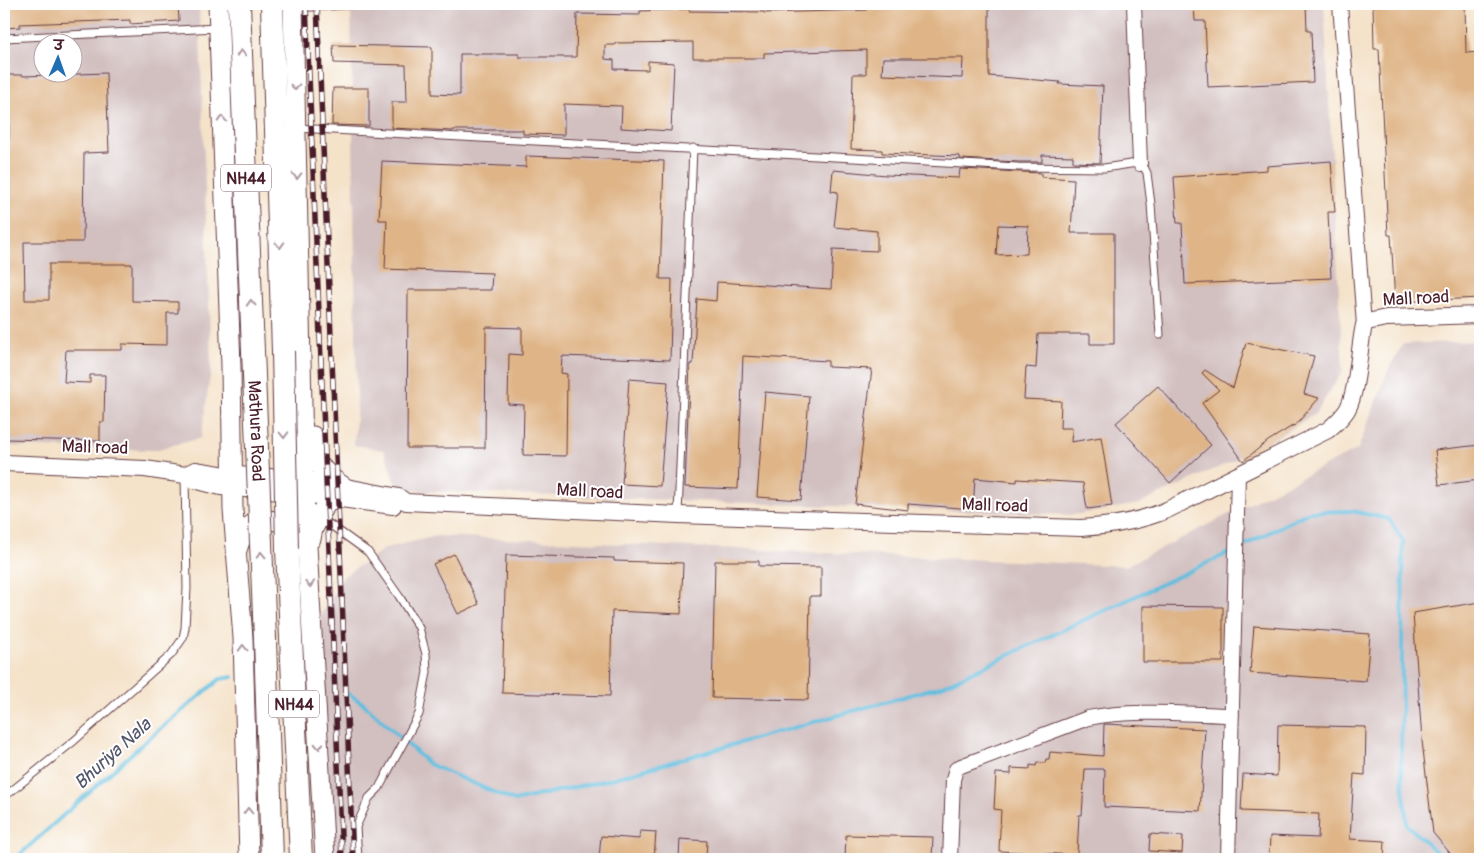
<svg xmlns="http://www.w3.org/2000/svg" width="1484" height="863" viewBox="0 0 1484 863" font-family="Pangolin,'Playpen Sans Deva',sans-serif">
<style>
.industrial{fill:#d2bfc0;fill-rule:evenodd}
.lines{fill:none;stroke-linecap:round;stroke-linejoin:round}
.stream{stroke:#60bede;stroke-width:4}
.building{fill:#dfb588;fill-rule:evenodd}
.service-casing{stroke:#643c43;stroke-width:9}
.minor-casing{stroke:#643c43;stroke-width:16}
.tertiary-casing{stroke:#643c43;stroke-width:18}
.secondary-casing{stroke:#643c43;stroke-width:21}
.trunk-casing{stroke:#643c43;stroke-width:24}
.service{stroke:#fff;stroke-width:7}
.minor{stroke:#fff;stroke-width:14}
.tertiary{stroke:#fff;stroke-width:16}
.secondary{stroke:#fff;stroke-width:19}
.trunk{stroke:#fff;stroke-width:22}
.rail-casing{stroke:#4a1f2b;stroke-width:5.5}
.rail{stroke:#fff;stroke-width:4;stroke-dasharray:11;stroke-linecap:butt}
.trunk-bridge-casing{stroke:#643c43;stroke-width:24;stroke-linecap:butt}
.trunk-bridge{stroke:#fff;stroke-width:22}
.oneway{stroke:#ae9aa0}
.labels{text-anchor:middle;stroke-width:4;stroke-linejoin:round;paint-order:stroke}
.shield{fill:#fff;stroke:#80626b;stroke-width:1}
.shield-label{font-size:16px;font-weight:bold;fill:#4a1f2b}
.street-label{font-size:18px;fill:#4a1f2b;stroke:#fff}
.water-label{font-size:19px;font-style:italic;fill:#52576a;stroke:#fff}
</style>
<rect width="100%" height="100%" fill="#fff"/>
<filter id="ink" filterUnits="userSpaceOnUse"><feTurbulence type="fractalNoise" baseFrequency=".02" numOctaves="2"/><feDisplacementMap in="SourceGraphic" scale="10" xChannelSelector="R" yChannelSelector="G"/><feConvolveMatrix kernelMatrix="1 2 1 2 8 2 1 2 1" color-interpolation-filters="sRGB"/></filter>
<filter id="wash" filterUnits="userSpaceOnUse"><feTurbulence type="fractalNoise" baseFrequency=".0096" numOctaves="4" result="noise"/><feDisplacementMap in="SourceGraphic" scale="20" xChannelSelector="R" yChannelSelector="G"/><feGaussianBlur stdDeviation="1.12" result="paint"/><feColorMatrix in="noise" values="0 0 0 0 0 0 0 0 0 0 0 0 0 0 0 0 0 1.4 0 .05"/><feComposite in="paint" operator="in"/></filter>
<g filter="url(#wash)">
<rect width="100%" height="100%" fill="#f4e2c9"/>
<path class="industrial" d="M4 4H199L211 369 201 438 154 450 4 446ZM42 42H72V72H42Z
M351 4H1324L1343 371 1315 414 1254 451 1139 504 1073 515 398 490 384 450 354 445 357 403Z
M1480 341V859H322L314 627 344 576 386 548 437 536 1126 566 1358 449 1389 368 1403 344Z"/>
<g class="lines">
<path class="stream" d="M1239 548 1309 512 1352 511 1389 519 1403 541 1401 766 1407 825 1444 859
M349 694 365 705 429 764 514 801 611 779 942 686 1233 551
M15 859 139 747 220 679 233 677"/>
</g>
<g id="blocks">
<path class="building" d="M4 4H178L179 21 130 24V20L20 24V27L4 28Z
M866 4H989V76L1060 82 1059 84 1103 86 1100 163 1073 162V156L1042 155V162H1018L960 159V156L882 153V150L851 149 853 74H866V50L764 53V58H693V42L615 43V45H605V59L614 60V69L648 70V61L674 63 671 131 621 128 622 106 564 104V135L523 134V130H453V131L392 128V102H407L406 65 334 63 333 45 432 47V94L460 95V54H519V57H576L577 14 640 15V11L689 9V11L764 12V13L866 10ZM883 58H963L962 78 882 75Z
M1194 4H1306L1307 31H1311L1313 82 1208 87 1205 21H1195Z
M1373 4H1465L1466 53 1480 52V298L1395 302 1391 235H1388L1379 49H1374Z
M106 73 109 152 84 153 83 242H24L25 300H49V264H132V301L178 302V313H167V345L122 344V350H66L64 382 90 383V375H105L104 422H100V441L4 439V139L9 140V117H4V75H23V76Z
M333 88H369V126L332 125Z
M526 156 664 161 660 279H672L670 360 562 356 561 373 567 374 566 456 523 455 524 405 508 404 509 354 522 355V328L486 327 485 448H407L408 290H491L492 273 385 269 387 220H379L382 161 526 167Z
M1331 161 1335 212H1328L1331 278 1185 284 1182 223H1177L1174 177 1267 170V166Z
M960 169 1041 173V177L1074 179 1071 233H1114V344H1090V334H1038L1036 368 1026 367 1024 399 1061 401 1060 428H1072L1071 442 1101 437 1112 506 1087 509 1083 483 1017 479V482L975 478 973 509 908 504V510L855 504 872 369 828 367V361L743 356 738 489 685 487 690 364H693L697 299 716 301 717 282 831 289 833 249 877 251V231L834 227 838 192 831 191 833 170 886 175 959 178ZM998 225 1028 226 1027 254 996 255Z
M1246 343 1314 356 1304 394 1319 398 1295 426 1294 425 1268 441 1243 461 1202 403 1219 390 1202 373 1205 370 1233 388Z
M629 379 668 382 660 486 622 484Z
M1158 386 1211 445 1170 483 1116 423Z
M765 392 809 396 801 500 757 497Z
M1480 445V480L1439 485 1435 450Z
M454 554 479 604 458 614 433 564Z
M506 555 614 558V561L683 563 681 614 612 611 610 696 502 693Z
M715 561H759V566L821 567V596H810L808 700 712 698Z
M1480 602V859H1455L1433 833 1422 741 1413 613Z
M1143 606 1223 607V662H1143Z
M1254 626 1370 634 1366 681 1250 673Z
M1104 724 1205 729 1200 811 1104 807 1105 769H1085L1082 815H1079L1077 855 999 851 1001 810 994 809 996 773 1011 774V768L1030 769V765L1036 766 1037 762 1045 763 1046 759H1049L1050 752 1103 756Z
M1278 725 1366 727 1365 775 1354 774 1350 839 1385 841 1384 859H1269L1270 836 1318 838 1319 814 1241 811 1243 774 1277 776Z
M640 831 656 832 654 859H599L601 836 639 839Z
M1150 834 1183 836 1182 853 1149 851Z
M846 835 933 837 932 859H845Z
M680 839 707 841 706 859H679Z"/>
</g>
</g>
<g filter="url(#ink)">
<use href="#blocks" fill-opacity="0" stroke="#643c43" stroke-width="1"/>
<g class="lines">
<defs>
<path id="service" d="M293 8 364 4
M4 38 218 28
M296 128 1018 167 1104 168 1137 163 1144 167 1147 173 1151 204 1160 335
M678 515 693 148
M321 518 368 552 399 596 419 628 426 654 427 672 419 714 387 773 379 788 369 798 356 827 358 859
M4 797 74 741 171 655 183 638 185 628 187 588 185 476"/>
<path id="minor" d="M1134 4 1140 164
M1340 4 1364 325
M950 859 953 780 956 769 961 766 1088 718C1135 709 1185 714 1232 715
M1228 859 1238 475"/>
<path id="tertiary" d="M4 463 145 469 185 475 194 480 221 487 304 494 393 506
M185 475 195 470 220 474 304 479 399 497 406 502 678 515 1081 528C1111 526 1139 522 1167 510L1328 430C1335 424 1342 418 1347 410 1357 393 1359 351 1363 330L1364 325 1367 322 1386 318 1480 315"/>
<path id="secondary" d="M218 4 231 366 233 510 243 638 249 859
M293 4 304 494 325 859
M313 436 315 460 330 477 344 487
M311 539 313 529 327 502 338 499
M237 550C239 544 241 537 244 532 258 514 282 518 297 533"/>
<path id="trunk" d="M239 4 253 351
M272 4 283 351
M287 549 301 859
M265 639 272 859"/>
</defs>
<use href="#service" class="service-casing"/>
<use href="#minor" class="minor-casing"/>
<use href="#tertiary" class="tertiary-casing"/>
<use href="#secondary" class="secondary-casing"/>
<use href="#trunk" class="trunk-casing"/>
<use href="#service" class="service"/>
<use href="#minor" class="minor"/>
<use href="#tertiary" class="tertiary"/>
<use href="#secondary" class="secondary"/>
<use href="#trunk" class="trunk"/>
<defs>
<path id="rail" d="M306 4 342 859
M317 4 353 859"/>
</defs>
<use href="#rail" class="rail-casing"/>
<use href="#rail" class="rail"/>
<defs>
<g id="trunk-bridge">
<path id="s1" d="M253 351 265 639"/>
<path d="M283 351 287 549"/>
</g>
</defs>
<use href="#trunk-bridge" class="trunk-bridge-casing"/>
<use href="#trunk-bridge" class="trunk-bridge"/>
</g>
<defs><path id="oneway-chevron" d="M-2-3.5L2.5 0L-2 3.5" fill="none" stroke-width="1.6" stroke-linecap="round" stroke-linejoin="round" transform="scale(1.25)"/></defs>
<g class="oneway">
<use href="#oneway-chevron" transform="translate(241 53) rotate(-92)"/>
<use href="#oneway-chevron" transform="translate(295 87) rotate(89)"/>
<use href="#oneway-chevron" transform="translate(222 119) rotate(-92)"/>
<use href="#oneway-chevron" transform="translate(297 176) rotate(89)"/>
<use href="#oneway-chevron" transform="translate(280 245) rotate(88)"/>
<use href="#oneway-chevron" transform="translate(251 303) rotate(-92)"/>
<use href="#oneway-chevron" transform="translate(284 435) rotate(89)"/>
<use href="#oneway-chevron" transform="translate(261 555) rotate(-92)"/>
<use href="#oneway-chevron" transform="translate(310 584) rotate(86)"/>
<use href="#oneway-chevron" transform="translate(243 648) rotate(-92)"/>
<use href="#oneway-chevron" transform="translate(319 746) rotate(87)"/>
<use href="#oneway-chevron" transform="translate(248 811) rotate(-91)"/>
</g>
</g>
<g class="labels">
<g class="shield">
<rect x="221" y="164.5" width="50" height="27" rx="4"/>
<rect x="269" y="690.5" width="50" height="27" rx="4"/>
</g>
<g class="shield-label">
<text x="246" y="184">NH44</text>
<text x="294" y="710">NH44</text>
</g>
<g class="street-label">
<text transform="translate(1416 298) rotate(-3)" y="6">Mall road</text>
<text dy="6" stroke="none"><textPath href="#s1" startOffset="80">Mathura Road</textPath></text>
<text transform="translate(95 447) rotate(2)" y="6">Mall road</text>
<text transform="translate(590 491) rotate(3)" y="6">Mall road</text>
<text transform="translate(995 505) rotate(2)" y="6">Mall road</text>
</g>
<g class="water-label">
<text transform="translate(112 753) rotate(-42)" y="7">Bhuriya Nala</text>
</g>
</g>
<rect width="1484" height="863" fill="none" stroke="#fff" stroke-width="20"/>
<g transform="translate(58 58) rotate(2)"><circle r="24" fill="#ffffff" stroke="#b7a5aa"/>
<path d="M0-4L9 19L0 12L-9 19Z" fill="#1f6fb2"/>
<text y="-8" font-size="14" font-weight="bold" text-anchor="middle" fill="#4a1f2b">उ</text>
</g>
</svg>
